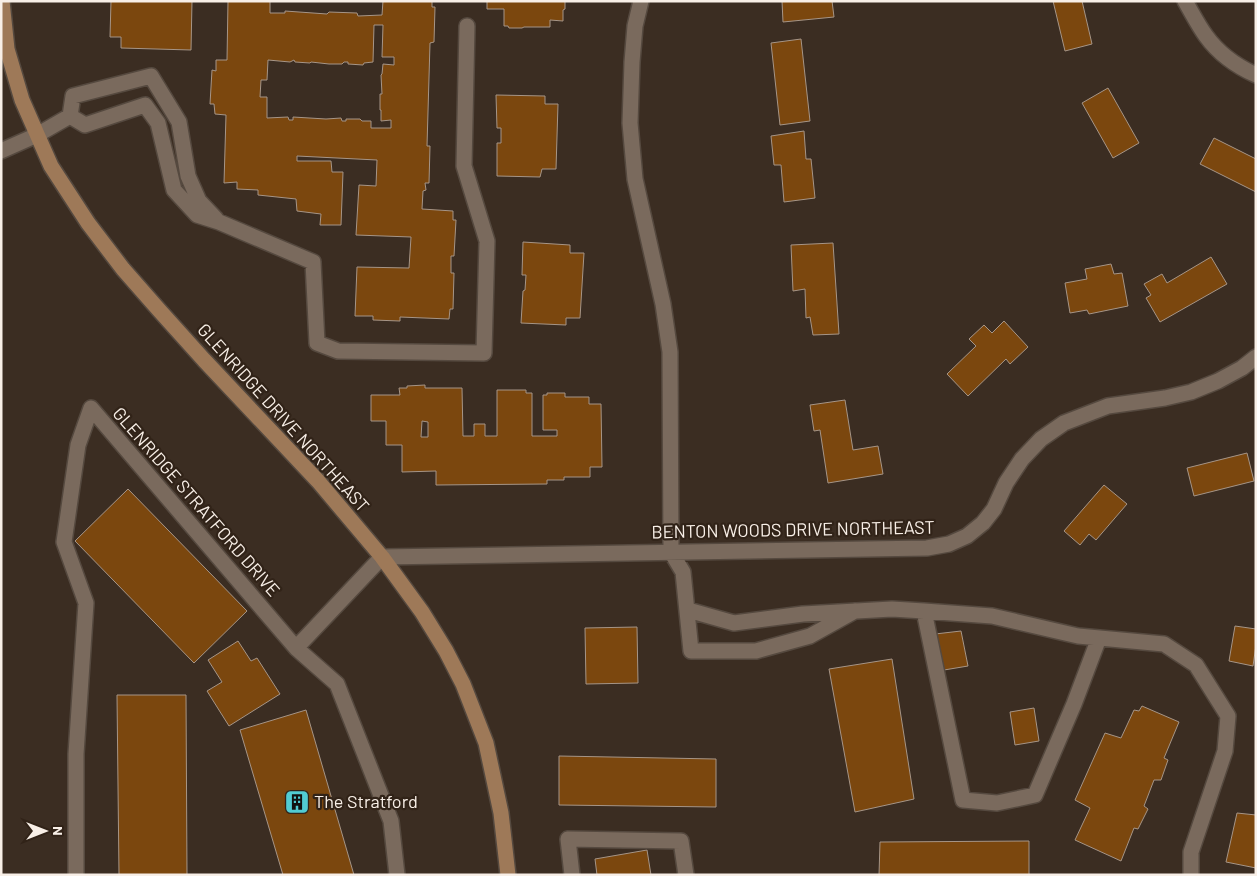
<svg xmlns="http://www.w3.org/2000/svg" width="1257" height="876" viewBox="0 0 1257 876" font-family="Barlow,sans-serif">
<style>
.building{fill:#7b470e;stroke:#a69587;fill-rule:evenodd}
.lines{fill:none;stroke-linecap:round;stroke-linejoin:round}
.street-casing{stroke:#55493f;stroke-width:18}
.secondary-casing{stroke:#55493f;stroke-width:18}
.street{stroke:#7a6a5d;stroke-width:15}
.secondary{stroke:#9e7958;stroke-width:15}
.labels{text-anchor:middle;stroke-width:4.5;stroke-linejoin:round;paint-order:stroke}
.street-label{font-size:18px;fill:#f8efe7;stroke:#312318}
.poi-label{font-size:18px;fill:#f8efe7;stroke:#312318;text-anchor:start}
</style>
<rect width="100%" height="100%" fill="#3b2d22"/>
<path class="building" d="M111 1H192L191 50 121 48V37H110Z
M228 1H270V13H285V11L327 14 329 12 357 13 358 16 382 15 383 1H432V7H435L434 42 430 43 427 146H430L429 183H425L426 190 423 191 422 209 453 211V220H456L454 256H451V273H454L453 309H450L449 319 400 317V321L373 320V316H355L357 267 409 268 411 237 356 235 359 185 376 186 377 160 297 156V161H331L332 172H343L341 225H320L321 214 297 211 296 199 258 195V190L237 189V182L224 183 226 115 215 114 214 104H210L212 70 216 71V60H227ZM374 25H383L382 57H394V65L383 64 382 74 381 75 382 94H380V110H381V121L391 120V128H371V121H362L360 119H346V121H342L341 118 326 119 293 117V120H289L288 117 267 118V97H260L261 80H267L268 60 290 62 294 60 295 62 310 63 311 62 329 64H342L344 62H348V64L363 65 364 63 373 62Z
M487 1H565V9L563 10V21L550 20V27H524L522 28H509L508 26H504V9H487Z
M782 1H832L834 17 783 22Z
M1053 1H1082L1092 44 1065 51Z
M801 39 810 121 780 125 771 43Z
M1108 88 1139 143 1113 158 1082 103Z
M496 95 545 96V104H558L556 169H542L540 177 497 176V143H501V128H497Z
M804 131 806 159H811L815 198 784 202 781 165H774L771 136Z
M1214 138 1256 159V192L1200 164Z
M523 242 570 245V253H584L580 318H566V325L521 323 523 291 525 290 526 275H522Z
M833 243 839 334 813 335 810 317 806 318 805 289 793 291 791 245Z
M1211 257 1227 284 1160 322 1146 298 1151 295 1144 284 1162 274 1167 283Z
M1111 264 1114 274 1122 273 1128 306 1089 314 1087 310 1070 313 1065 283 1087 279 1085 269Z
M1004 321 1028 347 1010 364 1006 359 968 396 947 374 976 346 969 339 984 325 992 333Z
M425 385V388H462L463 436H474V424H485V436H497V390H526V393H532V436H557V430H543V395H547V393H565V397H589V404H601L602 467H590V477H564V480H547V484L436 485V471L402 472V445H386V421H371V395H400L399 388H407V386ZM422 421 428 422V437H421Z
M845 400 853 450 878 446 883 474 828 483 820 430 814 431 810 405Z
M1247 453 1254 481 1194 496 1187 468Z
M1104 485 1127 504 1096 540 1089 534 1080 545 1064 531Z
M128 489 247 611 194 663 75 541Z
M1235 626 1256 629V645L1253 666 1229 661Z
M637 627 638 683 586 684 585 628Z
M961 631 968 666 944 670 935 634Z
M238 641 251 661 257 658 280 694 229 726 207 691 222 682 208 660Z
M892 659 914 799 855 812 829 669Z
M117 695H186L187 875H119Z
M1142 706 1179 722 1164 758 1168 760 1161 780H1154L1144 806 1148 809 1138 829 1134 828 1121 861 1075 840 1090 808 1075 800 1105 733 1121 738 1134 710 1139 711Z
M1034 708 1039 741 1015 745 1010 712Z
M306 710 354 875H283L240 730Z
M559 756 716 759V807L559 805Z
M1237 813 1256 815V868L1226 862Z
M1029 841V875H879L880 842Z
M647 850 651 875H597L595 859Z"/>
<g class="lines">
<defs>
<path id="street" d="M641 1 635 26 632 62 630 123 635 179 663 304 670 352 671 552 683 572 691 651H756L810 636 855 611
M1185 1C1192 13 1198 25 1206 36 1219 54 1236 66 1256 75
M70 116 85 125 145 105 158 123 174 190 197 215 219 222 313 262 317 343 338 351 484 353 487 241 464 166 467 26
M70 116 73 96 151 76 179 122 188 176 199 201 216 219
M1 151 37 135 70 116
M688 610 734 623 803 614 892 609 924 611 992 616 1078 636 1164 644 1196 665 1228 716 1225 751 1191 852V875
M924 611 963 800 997 803 1035 795 1074 704 1099 638
M296 648 382 557 927 548 949 544 967 536 983 523 994 509 1006 483 1022 459 1041 439 1064 423 1108 406 1165 398 1191 392 1218 381 1242 368 1256 357
M76 875V754L86 603 64 542 78 445 91 408 296 648 337 684 391 821 397 875
M572 875 568 839 681 841 686 875"/>
<path id="secondary" d="M2 1 7 49 22 100 51 166 88 223 123 269 159 310 204 360 318 481 382 557 422 612 446 651 463 684 486 743 501 813 508 875"/>
</defs>
<use href="#street" class="street-casing"/>
<use href="#secondary" class="secondary-casing"/>
<use href="#street" class="street"/>
<use href="#secondary" class="secondary"/>
</g>
<defs>
<symbol id="building-square" viewBox="-11 -11 22 22"><rect x="-9" y="-9" width="18" height="18" rx="4" fill="#51ccd3" stroke="#312318"/><path d="M-4-6H4V6H1V3H-1V6H-4ZM-2.5-4.3h1.7v1.8h-1.7ZM.8-4.3h1.7v1.8H.8ZM-2.5-1h1.7V.8h-1.7ZM.8-1h1.7V.8H.8Z" fill="#111"/></symbol>
</defs>
<g fill-rule="evenodd">
<use href="#building-square" x="283" y="788" width="28" height="28"/>
</g>
<g class="labels">
<g class="street-label">
<text transform="translate(283 418) rotate(48)" y="6">GLENRIDGE DRIVE NORTHEAST</text>
<text transform="translate(196 502) rotate(49)" y="6">GLENRIDGE STRATFORD DRIVE</text>
<text transform="translate(793 530) rotate(-1)" y="6">BENTON WOODS DRIVE NORTHEAST</text>
</g>
<g class="poi-label">
<text x="314" y="808">The Stratford</text>
</g>
</g>
<rect width="1257" height="876" fill="none" stroke="#f8efe7" stroke-width="5"/>
<g transform="translate(45 831) rotate(90)" stroke="#312318" stroke-width="4" paint-order="stroke">
<path d="M0-4L9 19L0 12L-9 19Z" fill="#f8efe7"/>
<text y="-8" font-size="14" font-weight="bold" text-anchor="middle" fill="#f8efe7">N</text>
</g>
</svg>
